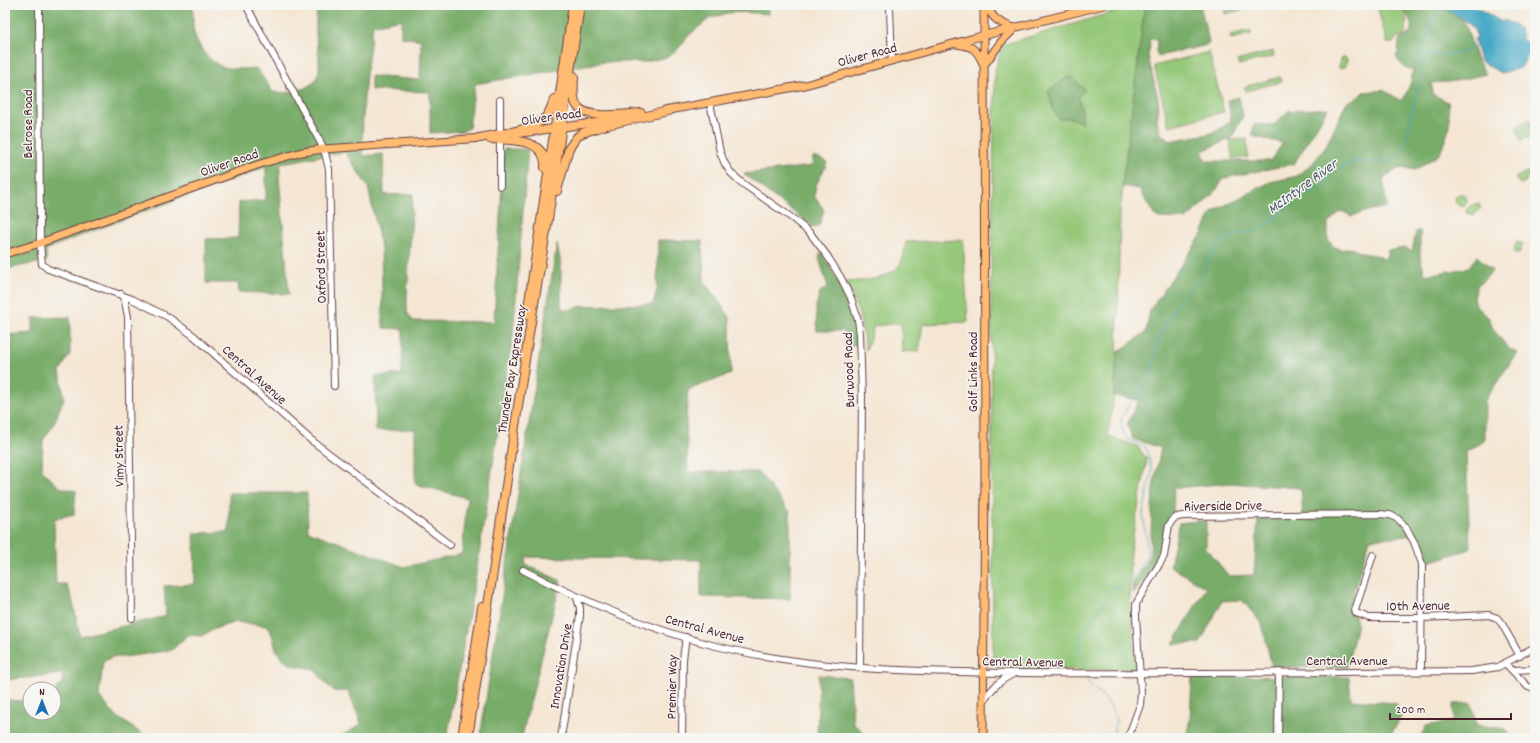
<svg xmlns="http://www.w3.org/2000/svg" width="1540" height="743" viewBox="0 0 1540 743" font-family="Dekko,sans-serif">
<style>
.green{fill:#95c879;stroke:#707452}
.forest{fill:#78ac69;stroke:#61664a}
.water{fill:#47a8c6;stroke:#486478}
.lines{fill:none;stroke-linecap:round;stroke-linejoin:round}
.stream{stroke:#47a8c6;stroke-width:1}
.minor-casing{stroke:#643d44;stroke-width:8}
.major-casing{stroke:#643d44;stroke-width:9}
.highway-casing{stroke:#643d44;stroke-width:10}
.minor{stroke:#fff;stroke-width:6}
.major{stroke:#ffbb71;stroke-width:7}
.highway{stroke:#ffbb71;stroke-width:8}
.labels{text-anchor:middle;stroke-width:3;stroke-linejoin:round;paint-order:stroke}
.street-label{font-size:14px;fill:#4a1f2b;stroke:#f6f6f2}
.water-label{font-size:15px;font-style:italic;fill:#495669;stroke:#f6f6f2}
</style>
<rect width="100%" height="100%" fill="#f6f6f2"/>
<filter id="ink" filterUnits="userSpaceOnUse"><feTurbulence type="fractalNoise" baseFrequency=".025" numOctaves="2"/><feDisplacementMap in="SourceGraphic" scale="8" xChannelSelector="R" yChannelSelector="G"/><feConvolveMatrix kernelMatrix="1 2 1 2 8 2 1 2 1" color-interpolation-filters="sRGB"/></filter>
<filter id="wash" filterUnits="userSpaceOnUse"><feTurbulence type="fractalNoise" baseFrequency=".012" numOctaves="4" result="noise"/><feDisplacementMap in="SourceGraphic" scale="16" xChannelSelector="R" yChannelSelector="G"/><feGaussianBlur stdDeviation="0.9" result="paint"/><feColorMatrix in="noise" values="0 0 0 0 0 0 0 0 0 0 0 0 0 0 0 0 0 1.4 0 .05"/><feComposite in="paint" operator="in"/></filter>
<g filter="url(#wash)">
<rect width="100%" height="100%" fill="#f4e6d3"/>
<path class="green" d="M1137 5H1145L1120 212 1117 353 1114 396 1108 436 1137 446 1147 459 1130 552V602L1136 667 1133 669 1127 670 1024 669 997 667 993 662 991 280 995 70 1002 45Z
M1243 5 1245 9 1225 14 1224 11Z
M1377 5H1400C1408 14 1409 28 1402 37H1397L1393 43H1387Z
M1250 30 1251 34 1231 39 1230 35Z
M1273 51 1274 56 1239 65 1237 61Z
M1209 52 1224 112 1169 126 1154 66Z
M1344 57 1347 59V64L1341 69 1339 68C1339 64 1340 59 1344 57Z
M1280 77 1281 82 1246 91 1244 87Z
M1530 120 1532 127 1518 132 1516 125Z
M1533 129 1535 135 1521 140 1518 133Z
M1247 139 1248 157 1232 159 1230 140Z
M1526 172H1530L1525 183 1521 185 1515 178Z
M1455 200a6 6 0 1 1 12 0a6 6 0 1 1-12 0Z
M1478 203 1480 204V209L1474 215 1466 213V210L1470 206Z
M963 240 968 322 923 324 919 351 902 352 901 323 874 326 866 350 859 314 846 282C864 280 894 280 902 260 904 255 905 248 906 242Z
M1517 241 1523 244 1519 254 1513 252Z"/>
<path class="forest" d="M5 5H193C193 12 193 20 193 27 196 45 210 66 229 68 238 70 248 68 257 69L273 92C282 94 289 92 298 90 329 83 317 56 316 33 315 24 317 14 317 5H769V14L740 12 728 13 710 18 689 35 677 50 667 57 646 62H604L475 84 469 128 463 131 430 133V92L371 90V76L420 80 421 40 401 37V19L373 25C366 68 361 112 363 156L383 154 384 195 413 194 407 296V312L413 321 494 322 504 149H528L513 334 475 580 447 738H339C346 731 355 730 361 723L348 691C344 691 338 692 334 691 328 688 319 674 313 668 296 667 281 665 275 646 273 638 272 632 267 626L236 622 217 628 201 636 188 635 172 650 125 657H112L103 662 99 696 116 716 142 734 144 738H5V699L15 701 30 700V713H54V691L62 683 63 674 5 680V335L33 333V318L70 317V354L60 371 64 398 53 426 43 440 42 470 59 487 76 491 74 514 54 519 56 584H66L72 598 80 636 166 616 164 586 195 584 194 533 229 532V493H307L308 531 404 567 462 554 467 498 415 484V429L376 431 375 376 402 374 403 329 383 328 381 248 368 187 345 152 281 163 279 178 289 294 239 292 238 283H206V239L238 238 239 202 266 200V167L92 231 46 250 47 261 5 269Z
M1145 5H1200L1209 42 1208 45 1158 56 1156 51 1157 40 1149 39 1150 45 1148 56 1158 99 1159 107 1157 120 1162 136H1165L1169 141 1209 134 1217 131 1231 121 1228 100 1239 97 1243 116 1231 139 1202 151 1206 161H1270L1283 143 1252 136 1254 124 1274 125 1288 111 1328 108 1294 164 1224 178C1215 195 1200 206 1186 219L1159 218 1154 215 1139 189 1122 186Z
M1401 5H1433L1461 16 1467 29 1476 58 1486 74 1456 81 1432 83V94L1448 102 1450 126 1440 154 1415 170 1401 167 1383 178 1387 207 1371 210 1352 216 1341 211 1328 223V240L1333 246 1340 250 1351 248 1362 253 1380 256 1382 259 1386 258 1388 250 1406 248 1412 251 1416 232 1418 230 1420 231V257L1425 275 1468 268 1477 256 1492 270 1490 274 1477 286 1474 297 1476 305 1489 318 1493 329 1509 349 1517 353 1485 400V438L1483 442 1466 452 1470 549 1429 562 1418 535 1370 539 1351 600 1357 624 1347 667H1272L1262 624 1242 600 1222 601 1200 643 1173 644 1206 588 1170 566 1179 523 1206 520V548L1229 576 1254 575 1258 519 1303 518 1301 488 1230 483 1174 488 1173 513 1157 564 1134 593 1132 583 1150 556 1153 488 1161 448 1133 439 1127 425 1139 400 1114 396 1117 353 1146 332 1150 310 1201 236 1212 212 1270 182 1297 176 1312 164 1325 148 1346 103 1358 97 1363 92 1385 90 1399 100H1403L1411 82V75L1413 70C1405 67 1399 65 1396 56L1398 53 1399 40 1412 31C1412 22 1406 12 1401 5Z
M1072 77 1085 90 1078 97 1082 111V124L1072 118 1059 119 1054 112 1048 91 1066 78Z
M813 157 819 158 827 162 826 166 816 185 814 196 824 210 820 224 817 227 812 226 744 174 812 166Z
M658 240 702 241 704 282 730 317 731 374 688 390 686 420 688 472H758L790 512V599L701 597V560L526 557 525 564 561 581 524 727 522 738H480L557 243 561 265V305L563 309 568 310 582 306 653 304 657 289Z
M821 252 846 295 853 316 857 345 845 346 844 331H817L816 306 820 292 828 287 819 258Z
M819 675 850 678 853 722 861 730 864 738H817Z
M1192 676 1349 677 1351 700 1396 703 1401 717 1389 738H1186L1190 719Z
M1471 703 1477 725 1506 729 1508 732V738H1420L1426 726 1454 721 1453 704Z"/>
<path class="water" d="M1438 5H1472L1502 22 1505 20 1520 29 1522 39 1528 43 1530 51 1521 68 1501 73 1480 61 1474 39 1477 38C1473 19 1453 15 1438 5Z"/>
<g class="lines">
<path class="stream" d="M1422 56 1428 33 1438 5
M1084 666 1079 649 1081 636 1113 588 1121 587 1138 571 1148 552 1143 513 1152 471 1146 447 1127 439 1121 426V420L1128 406 1145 387 1148 382 1156 356 1155 346 1171 314 1182 297 1201 280 1214 249 1223 241 1236 235 1262 228 1301 196 1318 189 1337 170 1344 166 1358 161 1381 162 1390 160 1395 159 1402 152 1409 129 1411 114 1420 85 1422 56 1460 53 1476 47
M1085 677C1090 686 1093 687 1100 693 1105 696 1115 714 1116 720 1116 725 1114 733 1112 738"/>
</g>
</g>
<g filter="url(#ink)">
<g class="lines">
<defs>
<path id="minor" d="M39 5 40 243 42 264 48 269 132 299 168 317 194 336 311 440 450 545
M246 5 324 149 329 169 334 386
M890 10 892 61
M710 103 720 152 725 164 731 173 742 183 792 218 810 233 828 257 841 278 851 298 858 320 860 334 862 396 860 668
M500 186V100
M121 294 125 301 128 317 132 618
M1373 555 1355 610 1356 613 1369 618H1422L1489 615 1497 618 1502 624 1520 656
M523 570C583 601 646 628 712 645 811 670 914 672 1016 673 1168 674 1320 672 1472 671L1498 667 1535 647
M1505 663 1528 687 1535 688
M1513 670 1535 669
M983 702C992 688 999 681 1013 674
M561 738 580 616V608L577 598
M682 738 683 659 686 637
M1128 738 1140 705 1141 692 1136 617V604L1164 556 1169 525 1174 518 1182 516 1380 514 1390 515 1398 519 1405 526 1414 542 1422 564 1421 671
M1278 738 1279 672"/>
<path id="major" d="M987 5C993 20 999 22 1013 28
M956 44C972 46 976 48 983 63
M984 65 1001 42 1015 28
M664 111 805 85 974 38 1104 5
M515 134 620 119
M5 254 40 243 260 164 302 152 324 149 483 138
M983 738 985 472 984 5"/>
<path id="highway" d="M574 76C574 85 572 96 576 104 585 121 625 114 641 113
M479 138C497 134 532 131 545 118 550 112 552 106 554 99
M490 139C512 140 547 138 545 168
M557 191 569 148 577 137 582 133 607 125 668 111
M527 315 573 5
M462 738 482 607
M468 738 528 340 547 226 580 5"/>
</defs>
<use href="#minor" class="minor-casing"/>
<use href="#major" class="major-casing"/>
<use href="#highway" class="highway-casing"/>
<use href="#minor" class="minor"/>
<use href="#major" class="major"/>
<use href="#highway" class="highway"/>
</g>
</g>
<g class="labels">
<g class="street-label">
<text transform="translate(867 54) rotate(-15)" y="5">Oliver Road</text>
<text transform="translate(551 116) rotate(-8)" y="5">Oliver Road</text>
<text transform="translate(27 124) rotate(-90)" y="5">Belrose Road</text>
<text transform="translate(229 162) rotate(-19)" y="5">Oliver Road</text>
<text transform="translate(320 267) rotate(-91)" y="5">Oxford Street</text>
<text transform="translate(511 369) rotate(-81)" y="5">Thunder Bay Expressway</text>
<text transform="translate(848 370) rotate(-92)" y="5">Burwood Road</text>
<text transform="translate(972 372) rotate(-90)" y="5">Golf Links Road</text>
<text transform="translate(255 374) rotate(42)" y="5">Central Avenue</text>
<text transform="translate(118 456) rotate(-91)" y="5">Vimy Street</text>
<text transform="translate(1223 505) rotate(-1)" y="5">Riverside Drive</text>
<text transform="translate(1418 605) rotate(-1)" y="5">10th Avenue</text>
<text transform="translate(705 628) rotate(15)" y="5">Central Avenue</text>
<text x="1347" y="665">Central Avenue</text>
<text transform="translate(1023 661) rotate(1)" y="5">Central Avenue</text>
<text transform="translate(560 666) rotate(-81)" y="5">Innovation Drive</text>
<text transform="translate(671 687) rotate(-89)" y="5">Premier Way</text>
</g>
<g class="water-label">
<text transform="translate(1302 186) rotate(-36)" y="5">McIntyre River</text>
</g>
</g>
<rect width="1540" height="743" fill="none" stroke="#f6f6f2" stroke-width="20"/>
<g transform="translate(42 701)"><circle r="19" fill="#f6f6f2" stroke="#b1a0a2"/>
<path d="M0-3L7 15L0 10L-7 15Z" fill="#1f6fb2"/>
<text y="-6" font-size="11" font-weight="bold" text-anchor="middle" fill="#4a1f2b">N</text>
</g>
<path d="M1390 713v6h121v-6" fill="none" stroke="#4a1f2b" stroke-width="2"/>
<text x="1396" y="713" font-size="12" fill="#4a1f2b" stroke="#f6f6f2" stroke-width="3" paint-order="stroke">200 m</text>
</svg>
